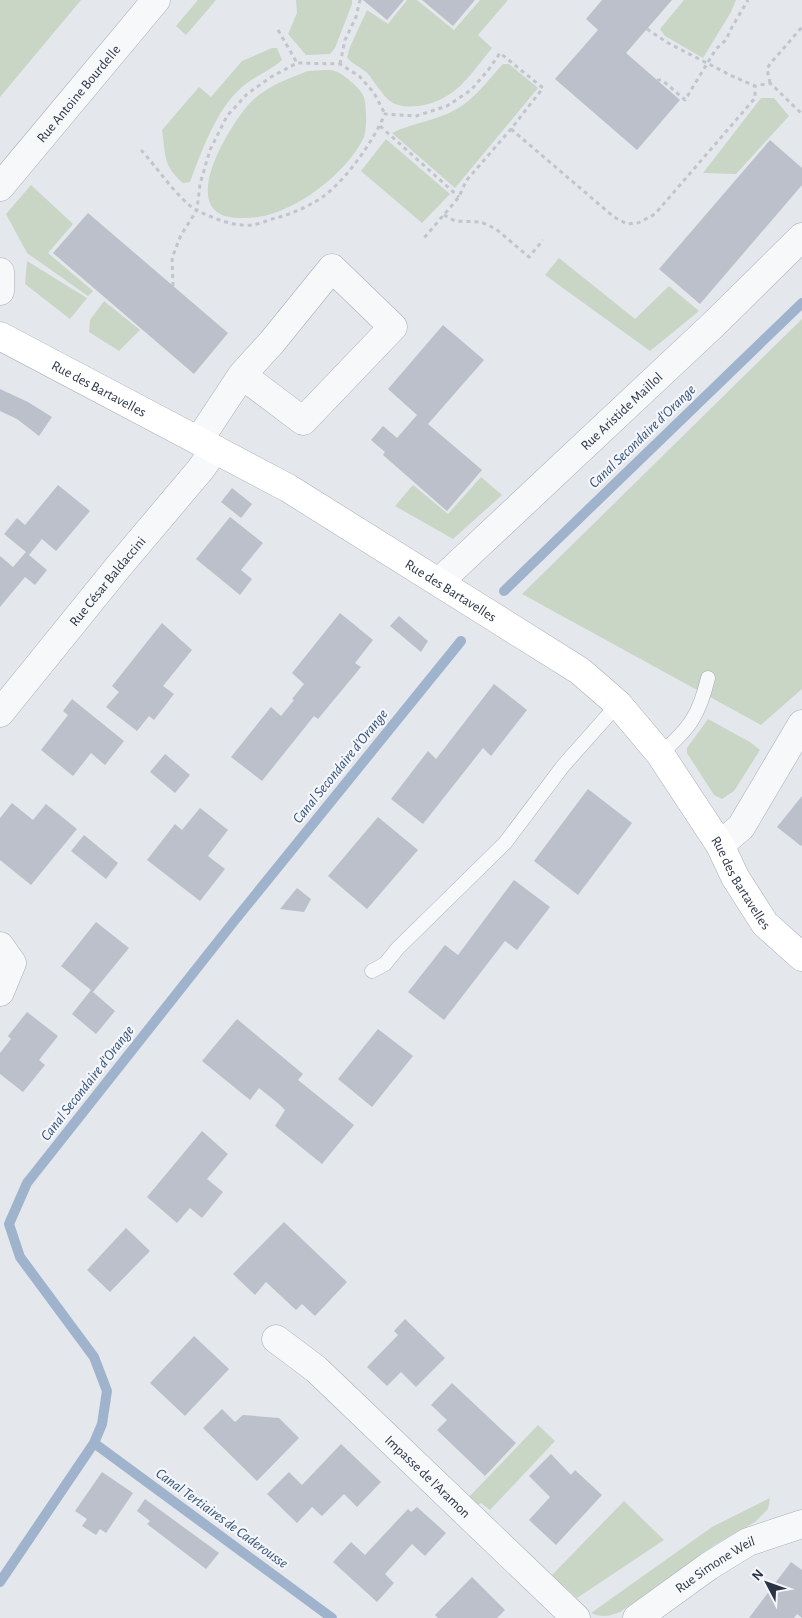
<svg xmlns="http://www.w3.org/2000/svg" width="802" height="1618" viewBox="0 0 802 1618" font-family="'Alegreya Sans',sans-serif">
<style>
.green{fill:#c9d6c5}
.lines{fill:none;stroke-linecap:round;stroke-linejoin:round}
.stream{stroke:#9fb4cc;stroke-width:10}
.building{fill:#bbc0ca}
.lane-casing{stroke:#a9aeb7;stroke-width:15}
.street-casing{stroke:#a9aeb7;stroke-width:29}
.secondary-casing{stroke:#a9aeb7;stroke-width:29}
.path{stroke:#c2c5cb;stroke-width:3;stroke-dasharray:4 4;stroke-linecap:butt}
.lane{stroke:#f7f8fa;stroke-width:14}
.street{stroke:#f7f8fa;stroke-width:28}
.secondary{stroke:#fff;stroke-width:28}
.labels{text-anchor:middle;stroke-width:4.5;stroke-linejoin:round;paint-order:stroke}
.street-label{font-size:14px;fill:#2b3445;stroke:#f4f6f9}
.water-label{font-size:15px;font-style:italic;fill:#34527a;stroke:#f4f6f9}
</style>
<rect width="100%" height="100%" fill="#e4e7ec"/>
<path class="green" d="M0 0H81L0 97Z
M198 0H216L186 35 176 26Z
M296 0H352V4L335 48 330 54 306 55 288 34 297 13Z
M407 0H417L454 30 480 0H508L478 35 492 48C470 75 456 100 419 106 409 107 398 107 390 101 384 97 373 80 368 74 362 67 352 65 347 57L350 47 367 10 388 24Z
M684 0H736L731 12 703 58 665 36 660 29Z
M272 48H277L282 60C271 70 258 75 247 83 218 104 202 150 190 182L183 183C162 165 166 154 162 130L199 87 211 97 242 61Z
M503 64H509L538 88 455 188 392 133C412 123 435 121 455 110 474 100 489 79 503 64Z
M308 71C316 71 327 69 335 71 342 73 360 88 363 95 367 104 367 128 364 137 348 172 296 212 258 217 246 218 227 220 217 212 189 191 232 123 249 104 265 87 287 79 308 71Z
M761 98H774L789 116 736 174 703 173Z
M386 139 450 194 422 223 361 171Z
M31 185 73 224 48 253 93 291 88 296 27 253 6 214Z
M559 258 635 319 669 286 699 311 650 351 545 275Z
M27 261 87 298 70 319 25 284Z
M104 301 140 330 119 351 89 332 90 320Z
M802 319V689L761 725 522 594Z
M481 477 502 495 453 539 395 506 413 485 448 514Z
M708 719 750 742 760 750 734 791 722 799 714 795 687 753V748Z
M538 1425 555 1441 490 1510 481 1503 478 1505 468 1498Z
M770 1498 768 1509 755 1522 716 1544 620 1612C610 1616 602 1618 591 1613L712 1527Z
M624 1501 664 1540 577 1598 552 1575Z"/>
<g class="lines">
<path class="stream" d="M504 591 802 303
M94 1443 332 1618
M0 1582 94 1443 102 1424 107 1391 94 1357 20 1257 9 1224 27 1183 235 920 461 641"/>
</g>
<path class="building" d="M363 0H404L387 20Z
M422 0H475L453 26Z
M602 0H672L626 53 680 100 637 150 555 79 598 30 586 19Z
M770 140 802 168V185L700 304 659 269Z
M88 213 228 333 194 374 53 253Z
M443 325 484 360 428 424 482 470 447 511 383 455 385 452 371 440 383 426 397 438 417 415 388 389Z
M0 389 28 402 52 417 39 436 17 419 0 411Z
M58 485 90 511 56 551 42 539 29 555 47 570 35 585 25 577 0 607V556L13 567 26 552 4 534 17 518 25 525Z
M232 488 252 504 241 518 221 502Z
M230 517 263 543 241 570 252 579 240 595 196 559Z
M340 613 373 640 355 663 361 667 318 719 314 716 262 781 231 757 271 707 281 716 294 700 292 699 304 684 292 673Z
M399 616 428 641 421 652 390 626Z
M162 623 192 650 163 686 174 694 154 720 149 716 137 731 106 707 119 692 112 686Z
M494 684 527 710 491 756 483 748 423 824 391 799 428 751 436 759Z
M72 699 124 741 105 765 91 753 73 776 41 750 68 715 63 711Z
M165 754 190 775 175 793 150 772Z
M588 789 632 823 578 895 534 861Z
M802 796V845L801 846 777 827Z
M12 803 33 820 46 804 77 829 31 885 0 860V818Z
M200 808 228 830 208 856 225 869 200 901 147 860 175 824 182 830Z
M378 817 418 850 367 909 328 876Z
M84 835 118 863 106 879 71 851Z
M514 880 550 907 517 950 505 941 444 1020 408 992 445 945 458 955Z
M297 888 311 899 304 912 280 909Z
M96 922 129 948 93 992 115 1011 96 1034 72 1014 91 990 61 966Z
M27 1012 58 1036 39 1060 45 1065 23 1092 0 1074V1053L11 1039 8 1036Z
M237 1019 303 1074 298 1080 354 1125 322 1164 275 1126 285 1110 279 1104 259 1088 250 1100 202 1061Z
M378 1029 413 1056 372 1107 338 1079Z
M202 1131 228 1154 207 1179 223 1192 202 1218 190 1208 177 1223 147 1197Z
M284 1222 347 1282 315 1316 302 1304 296 1310 266 1282 255 1295 233 1274Z
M126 1228 150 1251 110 1292 87 1270Z
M405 1319 445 1358 416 1387 401 1372 387 1386 367 1367 398 1335 394 1331Z
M194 1336 229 1369 185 1416 150 1383Z
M452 1383 516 1443 485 1476 437 1430 447 1420 431 1405Z
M222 1409 235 1422 243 1415 279 1418 299 1438 257 1481 203 1428Z
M341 1444 381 1482 357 1507 344 1494 322 1516 312 1507 297 1523 267 1494 289 1472 302 1485Z
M551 1454 571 1475 575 1470 602 1495 556 1545 529 1520 550 1497 529 1476Z
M102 1472 133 1493 106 1533 100 1529 96 1535 82 1526 87 1519 75 1511Z
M145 1499 219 1553 206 1569 147 1524 150 1521 137 1511Z
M417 1507 446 1533 425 1556 412 1544 385 1574 394 1583 377 1602 333 1562 351 1542 365 1555 408 1509 411 1512Z
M791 1562 802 1570V1618L797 1614 794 1618H749Z
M472 1577 505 1610 497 1618H438L435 1615Z"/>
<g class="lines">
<defs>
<path id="lane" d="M660 754C689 729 699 716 708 678
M372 971 385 964 398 948 505 843 563 766 618 704"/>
<g id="street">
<path id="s1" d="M0 187 156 0"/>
<path d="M0 272V291"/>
<path d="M199 440 242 375 303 421 393 327 332 268 272 342 242 375"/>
<path id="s2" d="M439 582 715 323 802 237"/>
<path id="s3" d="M0 713 119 566 200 470 215 449"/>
<path d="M720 845 741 827 802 724"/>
<path d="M0 946 12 963 0 992"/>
<path id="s4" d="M276 1339 316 1369 576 1618"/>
<path id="s5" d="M637 1618 709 1566 748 1542 802 1524"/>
</g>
<g id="secondary">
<path id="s6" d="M0 336 288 488 580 671 618 704 660 754 720 845 735 877 765 924 802 957"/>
</g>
</defs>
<use href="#lane" class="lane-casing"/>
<use href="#street" class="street-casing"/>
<use href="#secondary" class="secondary-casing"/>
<path class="path" d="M647 29 668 43 732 76 755 86 770 83 802 114
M278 30 297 63
M340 64 345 40 356 17 360 0
M657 80H662L685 100 716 49 726 40 732 27 748 0
M770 83 767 69 770 64 802 27
M380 126 459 197
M511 129 614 217 627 224 638 223 655 214 755 98V86
M141 150C157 167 179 201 198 211 215 219 235 227 253 225 259 224 266 221 272 219 285 216 298 211 311 204 340 190 372 144 385 114L416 116 447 106 471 90 489 69 500 53 543 88 511 129 466 181 459 197 424 238
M444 215 455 221 481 222 496 229 529 257 543 240
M173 286 172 258 181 235 197 210 200 184 210 150 227 116 247 94 271 77 297 63 340 64 359 76 374 93 385 114"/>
<use href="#lane" class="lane"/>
<use href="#street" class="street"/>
<use href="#secondary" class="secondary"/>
</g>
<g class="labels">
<g class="street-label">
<text dy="5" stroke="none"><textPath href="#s1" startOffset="122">Rue Antoine Bourdelle</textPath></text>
<text dy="5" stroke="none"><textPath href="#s6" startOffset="112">Rue des Bartavelles</textPath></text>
<text dy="5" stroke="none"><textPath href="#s2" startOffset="250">Rue Aristide Maillol</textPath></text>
<text dy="5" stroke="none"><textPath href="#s3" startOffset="170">Rue César Baldaccini</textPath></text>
<text dy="5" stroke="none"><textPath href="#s6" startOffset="518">Rue des Bartavelles</textPath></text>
<text dy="5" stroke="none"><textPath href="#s6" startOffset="938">Rue des Bartavelles</textPath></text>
<text dy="5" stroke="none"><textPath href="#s4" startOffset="205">Impasse de l'Aramon</textPath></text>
<text dy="5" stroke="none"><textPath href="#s5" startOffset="95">Rue Simone Weil</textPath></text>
</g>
<g class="water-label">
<text transform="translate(642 436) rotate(-44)" y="5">Canal Secondaire d'Orange</text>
<text transform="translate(340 766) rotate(-51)" y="5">Canal Secondaire d'Orange</text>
<text transform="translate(87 1083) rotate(-52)" y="5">Canal Secondaire d'Orange</text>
<text transform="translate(222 1518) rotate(36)" y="5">Canal Tertiaires de Caderousse</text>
</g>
</g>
<g transform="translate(767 1583) rotate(311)" stroke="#f4f6f9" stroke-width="4" paint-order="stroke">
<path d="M0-4L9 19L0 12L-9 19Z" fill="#2b3445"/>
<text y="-8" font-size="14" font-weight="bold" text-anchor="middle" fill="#2b3445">N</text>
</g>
</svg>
